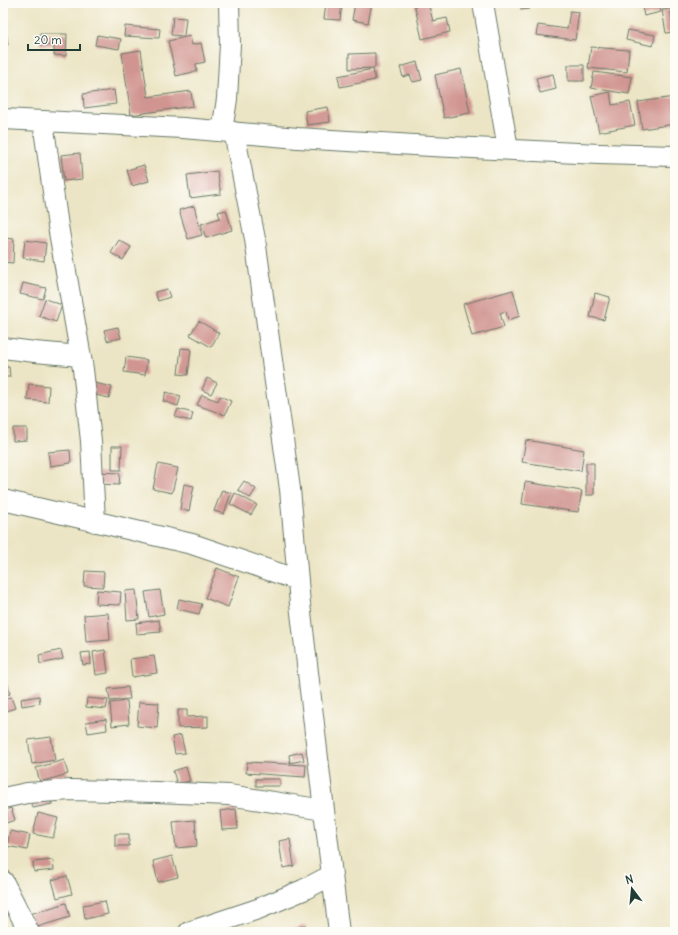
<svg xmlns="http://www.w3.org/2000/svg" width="678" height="935" viewBox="0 0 678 935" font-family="Delius,sans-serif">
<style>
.building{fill:#d19591}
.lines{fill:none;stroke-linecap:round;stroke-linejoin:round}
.minor-casing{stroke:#677867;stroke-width:22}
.minor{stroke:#fff;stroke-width:20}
</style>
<rect width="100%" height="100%" fill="#fdfcf7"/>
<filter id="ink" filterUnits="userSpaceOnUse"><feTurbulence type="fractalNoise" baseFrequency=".025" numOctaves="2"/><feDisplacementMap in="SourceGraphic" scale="8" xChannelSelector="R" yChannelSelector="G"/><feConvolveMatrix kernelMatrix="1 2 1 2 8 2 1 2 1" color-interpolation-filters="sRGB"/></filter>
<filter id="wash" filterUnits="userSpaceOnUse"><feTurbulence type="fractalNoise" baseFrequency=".012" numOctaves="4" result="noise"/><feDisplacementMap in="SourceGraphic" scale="16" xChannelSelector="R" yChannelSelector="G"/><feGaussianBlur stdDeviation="0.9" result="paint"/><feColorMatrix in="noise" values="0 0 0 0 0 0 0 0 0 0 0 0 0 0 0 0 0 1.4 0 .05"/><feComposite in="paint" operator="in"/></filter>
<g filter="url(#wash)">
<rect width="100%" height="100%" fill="#ece5c5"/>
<g id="blocks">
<path class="building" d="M326 3H342L340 20 324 19Z
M355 3H372L368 23 352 20Z
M414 3H428L433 21 447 18 450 32 422 39Z
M521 3H528L529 9 521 10Z
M659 3 661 12 644 16 642 7Z
M670 9 674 32 666 33 662 10Z
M570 11 579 12 575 40 536 35 538 25 567 29Z
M173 17 186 18 184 36 171 35Z
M125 26 160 29 159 38 124 36Z
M628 30 655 35 653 46 626 40Z
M6 31 8 45H3V32Z
M40 34H67L66 56 54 55V45H40Z
M97 35 121 39 119 49 95 45Z
M190 36 192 45 201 43 205 62 196 64 197 71 176 76 168 41Z
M591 47 629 50 627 72 588 68Z
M141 50 148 97 191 91 193 106 131 115 122 53Z
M375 53V68L349 69V54Z
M417 62 422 80 413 82 410 75 403 77 400 67Z
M568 65H584V81H568Z
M373 69 375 80 340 87 338 76Z
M461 69 470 113 444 118 435 75Z
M594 72 632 77 629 94 591 88Z
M553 74 556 89 540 93 536 78Z
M114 90 116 104 84 108 83 94Z
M610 92 612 105 630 102 635 125 599 132 591 96Z
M675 97V124L642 129 638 102Z
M328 107 330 122 307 125 305 111Z
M80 153 82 179 64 181 61 155Z
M144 165 149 181 132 186 127 170Z
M217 171 221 194 190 198 187 175Z
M194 206 202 235 188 239 179 210Z
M226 210 232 230 206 238 201 224 220 218 218 212Z
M4 238 14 239 13 263 3 262Z
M25 240 46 243 44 261 23 258Z
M119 240 131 247 123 260 111 253Z
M23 283 46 288 43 299 20 294Z
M167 289 170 297 158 301 155 292Z
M513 290 520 316 508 320 506 311 500 313 504 327 472 336 463 304Z
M595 293 610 297 604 320 590 317Z
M45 299 62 305 56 322 39 316Z
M199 321 219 333 211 347 190 335Z
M118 327 121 338 107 341 104 330Z
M181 348 191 349 188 375 178 374Z
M126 357 147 360 145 375 124 372Z
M3 367H9L10 377H3Z
M207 378 217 383 211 394 202 390Z
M90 382 112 387 109 398 87 393Z
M29 384 49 386 48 402 27 400Z
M166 392 181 396 178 406 163 401Z
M202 395 218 401 220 396 231 401 225 415 197 405Z
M178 409 193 413 191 421 175 417Z
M13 428H27V440L13 441Z
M526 440 584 450 581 471 522 462Z
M112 446H122L121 470H112Z
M70 450 71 463 50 466 48 452Z
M586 463H594V495H586Z
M158 464 178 468 172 493 153 489Z
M98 472 120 473 119 485 97 484Z
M244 481 256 489 250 498 238 490Z
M525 482 582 491 578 512 522 504Z
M184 484 194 486 189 511 180 509Z
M222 490 231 493 224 514 214 511Z
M235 493 257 505 251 515 230 504Z
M217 568 239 577 228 607 205 598Z
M85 571 104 572 103 587 84 586Z
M97 590 121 592 120 605 96 604Z
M136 590 139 619 127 620 125 591Z
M160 590 164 614 149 617 145 592Z
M179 599 202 604 199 614 177 609Z
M108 613 110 640 86 642 84 615Z
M159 620 161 632 137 634 136 623Z
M61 650 63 659 40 664 39 655Z
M105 650 108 673 96 675 93 652Z
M90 652 91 664 83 665 81 653Z
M154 656 157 673 132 677 130 659Z
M4 673 10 694 3 696V674Z
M128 687 130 699 110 701 108 689Z
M39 696 40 703 22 706 21 699Z
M11 697 15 708 3 712V699Z
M87 698 108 700 106 709 86 707Z
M127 701 129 724 112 726 110 703Z
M139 702 159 703 157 728 137 726Z
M178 710H187V717L208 716V727L178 728Z
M106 719 107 730 88 733 86 722Z
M181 735 185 753 175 754 172 737Z
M51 737 55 760 32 764 28 740Z
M302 752 304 760 290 763 289 755Z
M64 760 68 774 40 782 36 768Z
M247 762 306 765 305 777 246 773Z
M186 767 190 781 177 784 173 771Z
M256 779H280V786H256Z
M49 794 52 804 33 808 30 798Z
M11 808 15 820 3 824V811Z
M236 809 238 829 222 830 220 811Z
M38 813 58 818 53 838 33 834Z
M195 820 197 846 176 848 173 822Z
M10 831 30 835 27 850 7 846Z
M115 834H129V846H115Z
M290 839 294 866 283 868 279 841Z
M172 856 178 877 158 882 153 861Z
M53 860 54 870 34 872 33 862Z
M67 876 72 894 57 898 52 880Z
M105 901 108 914 85 919 83 905Z
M66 903 70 917 34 928 30 914Z
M305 925 307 932H285Z"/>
</g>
</g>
<g filter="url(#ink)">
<use href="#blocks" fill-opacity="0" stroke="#677867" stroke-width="1"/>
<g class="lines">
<defs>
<path id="minor" d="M483 3 508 149
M3 119 183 128 298 138 431 146 599 154 675 156
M43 122 58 226 83 369 91 441 95 522
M222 131 227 99 230 44 229 3
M234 132 255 239 290 489 300 604 324 810 339 932
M3 348 35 352 80 356
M3 500 192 544 298 580
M3 798 27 793 71 790 156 792 229 795 324 810
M3 881 29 932
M189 932 258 909 303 890 332 875"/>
</defs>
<use href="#minor" class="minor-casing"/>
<use href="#minor" class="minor"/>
</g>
</g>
<rect width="678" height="935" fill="none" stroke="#fdfcf7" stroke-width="16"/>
<g transform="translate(632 889) rotate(344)" stroke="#fdfcf7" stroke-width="3" paint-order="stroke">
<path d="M0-3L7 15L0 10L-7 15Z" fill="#1f3d34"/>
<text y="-6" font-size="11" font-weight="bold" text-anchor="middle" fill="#1f3d34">N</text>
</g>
<path d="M28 44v6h52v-6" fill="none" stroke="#1f3d34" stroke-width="2"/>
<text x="34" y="44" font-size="12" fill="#1f3d34" stroke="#fdfcf7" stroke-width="3" paint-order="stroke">20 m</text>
</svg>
